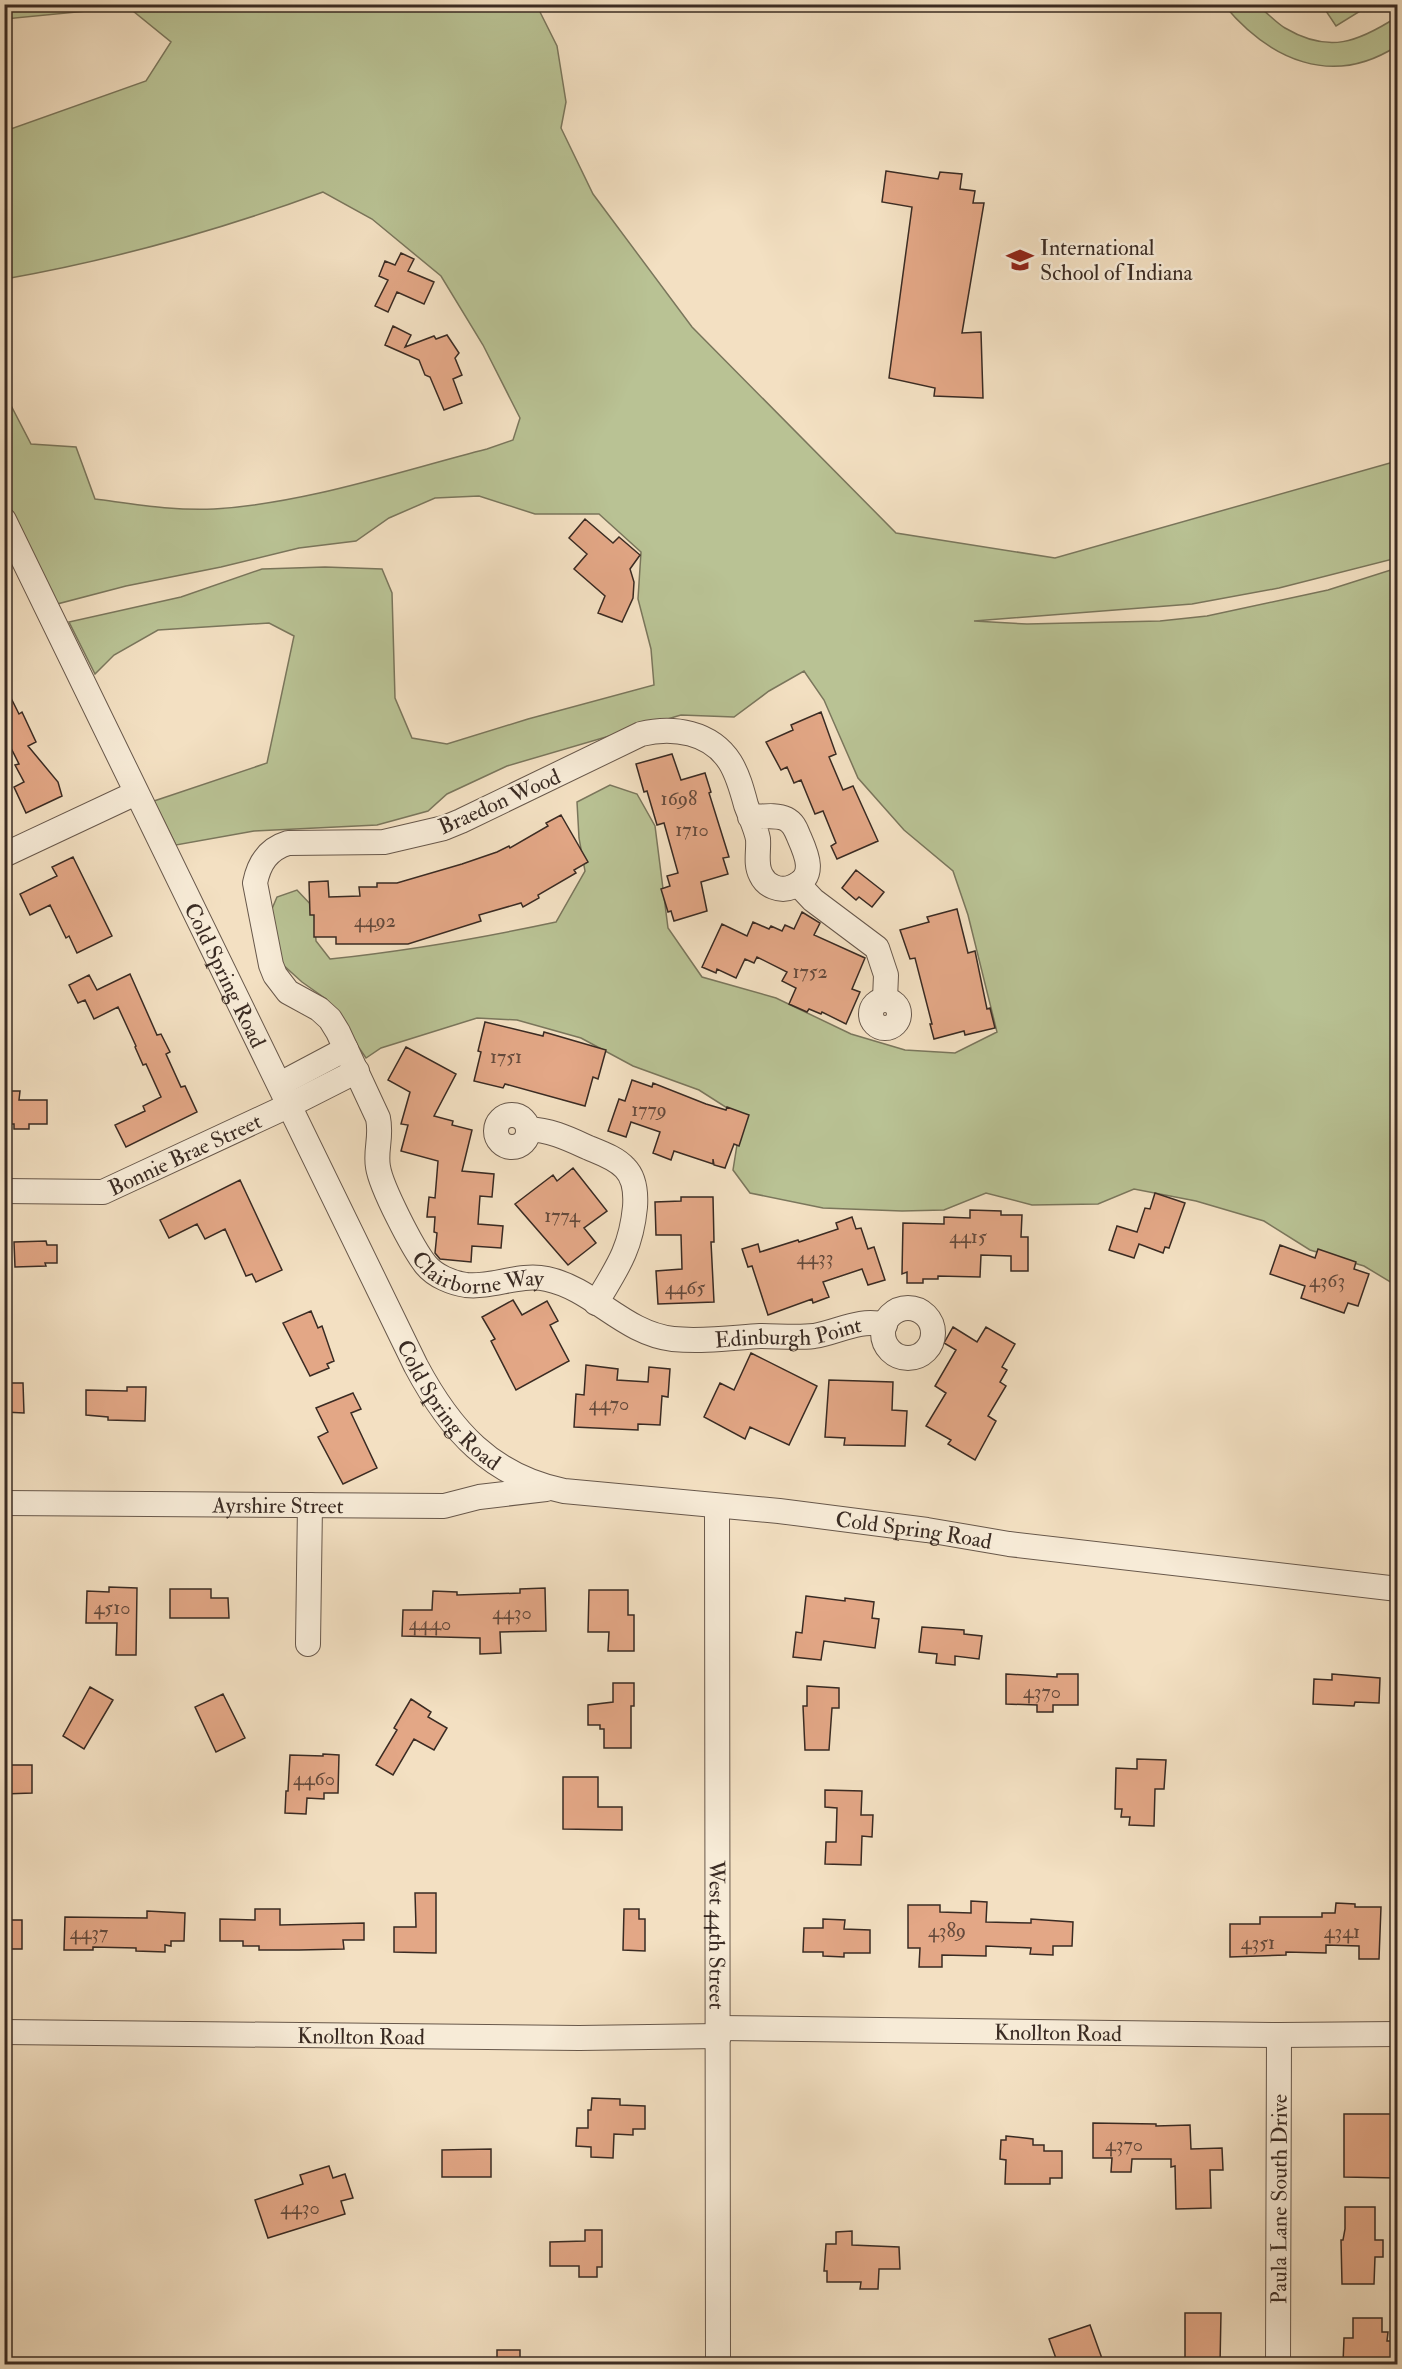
<svg xmlns="http://www.w3.org/2000/svg" width="1402" height="2369" viewBox="0 0 1402 2369" font-family="'IM FELL Double Pica',serif">
<style>
.green{fill:#b9c294;stroke:#7a765c;stroke-width:1.5}
.building{fill:#e3a786;stroke:#3a2b23;stroke-width:1.5}
.lines{fill:none;stroke-linecap:round;stroke-linejoin:round}
.minor-casing{stroke:#68584b;stroke-width:26}
.minor{stroke:#f7ebd7;stroke-width:24}
.labels{text-anchor:middle;stroke-width:5;stroke-linejoin:round;paint-order:stroke}
.number-label{font-size:20px;fill:#644a3c}
.poi-label{font-size:22px;fill:#3a2b23;stroke:#f7ebd7;text-anchor:start}
.street-label{font-size:22px;fill:#3a2b23;stroke:#f7ebd7}
</style>
<rect width="100%" height="100%" fill="#f3e0c2"/>
<filter id="stains"><feTurbulence type="fractalNoise" baseFrequency=".00333" numOctaves="4"/><feColorMatrix values="0 0 0 0 .2 0 0 0 0 .09 0 0 0 0 .02 0 0 0 .5 -.17"/></filter>
<radialGradient id="worn" r=".72"><stop offset=".6" stop-color="#630" stop-opacity="0"/><stop offset="1" stop-color="#630" stop-opacity=".3"/></radialGradient>
<path class="green" d="M536 4 557 46 566 102 561 128 593 194 692 327 896 533 1055 558 1397 461V558L1279 588 1192 604 974 621 1027 624 1160 621 1207 616 1328 590 1397 568V1286L1364 1266 1310 1250 1264 1221 1196 1201 1134 1189 1098 1204 1032 1205 986 1193 944 1210 902 1211 823 1208 750 1193 733 1170 740 1126 732 1111 699 1090 633 1066 581 1038 517 1020 477 1018 381 1048 366 1058 326 999 302 982 281 963 268 918 277 897 297 890 314 908 316 941 330 959C406 951 481 938 556 922L585 871 579 838 577 802 610 785 637 794 655 826 668 928 702 977 776 998 851 1034 905 1050 955 1053 997 1032 968 915 953 871 904 830 858 778 824 700 804 671 769 691 734 717 681 715 507 766 447 794 428 811 377 825 254 831 176 845 154 801 267 763 294 636 269 623 158 630 114 655 95 674 69 622 181 597 262 569 325 567 382 569 392 593 395 698 412 738 447 744 528 719 654 685 651 649 638 599 641 552 599 514H535L479 496 435 498 389 518 356 541 299 548 221 567 126 586 57 604 5 499 4 392 31 444 76 447 95 499C134 504 174 511 214 509 307 503 397 472 487 449L513 440 520 418 483 345 441 276 372 219 323 192C220 230 112 260 5 279V131L146 81 171 42 128 7 5 19V5Z
M1224 5C1232 4 1249 1 1256 5 1265 10 1275 22 1285 28 1329 54 1358 42 1397 17V46C1332 88 1270 60 1224 5Z
M1322 5H1370L1336 26Z"/>
<path class="building" d="M886 171 938 179 940 172 962 174 960 189 975 191 973 203H984L962 333 981 332 983 398 934 396 935 388 889 378 912 207 882 202Z
M401 253 414 259 408 271 434 282 424 304 397 292 388 312 375 306 388 280 379 276 385 261 395 265Z
M393 326 411 335 405 347 434 336 436 339 447 335 459 353 455 358 462 375 453 379 462 403 444 410 430 377 425 375 419 360 385 345Z
M585 519 613 543 619 537 640 555 630 569 634 582 633 598 622 622 598 613 605 596 574 569 587 554 569 538Z
M4 684 19 714 22 712 36 742 28 746 58 782 62 796 26 813 14 787 24 782 15 765 19 764 4 734Z
M821 712 836 754 829 757 843 790 853 786 878 841 837 859 831 846 836 843 823 811 815 814 801 780 794 783 787 767 781 770 766 742 793 730 791 725Z
M672 754 681 780 705 773 711 792 709 793 729 857 723 858 728 874 701 882 707 911 674 921 671 911 668 912 661 889 670 886 667 876 678 873 664 823 657 825 647 791 644 792 636 764Z
M561 815 588 862 574 870 576 873 538 895 539 898 523 907 521 903 479 915 481 921 408 944H336V937H314V915H310L309 882 328 881 329 897 360 896 359 887H377V883H397L462 864 497 852 509 846 510 848 548 826 546 823Z
M73 857 112 936 77 953 69 936 66 938 50 905 30 915 20 894 57 876 52 867Z
M856 870 884 892 872 907 859 897 856 900 842 888Z
M957 909 968 953 975 951 987 1009 990 1008 995 1028 965 1035 964 1031 934 1039 930 1024H932L915 958 910 959 900 930 929 922 927 917Z
M802 912 820 923 814 935 865 958 852 989 860 992 846 1024 822 1012 821 1014 809 1009 807 1012 789 1004 796 988 782 981 787 972 757 957 754 963 745 959 736 978 717 969 716 973 702 967 722 924 747 936 753 922 769 929 771 926 782 931 785 925 794 929Z
M130 974 157 1035 161 1034 170 1052 166 1054 181 1087 185 1086 197 1112 126 1147 115 1125 145 1111 143 1106 161 1097 146 1064 143 1065 135 1047 136 1046 118 1007 94 1019 85 1000 78 1003 69 985 89 975 97 990Z
M485 1022 543 1036 544 1032 606 1050 598 1079 593 1077 585 1106 505 1084 503 1088 474 1081 481 1052 478 1051Z
M406 1047 456 1074 434 1116 453 1121 452 1125 472 1130 462 1171 494 1174 492 1197 480 1196 478 1224 503 1226 501 1248 472 1246 471 1262 440 1259 435 1253 437 1233 434 1232 435 1217H427L429 1197 435 1198 438 1161 401 1151 408 1125 401 1124 410 1092 388 1080Z
M632 1080 652 1087 653 1083 706 1104 726 1110 727 1107 749 1115 739 1146 734 1144 725 1168 714 1165 713 1159V1164L674 1151 671 1160 653 1153 660 1132 631 1122 626 1137 608 1131 619 1099 625 1101Z
M4 1091H20L19 1100H47V1124H29V1129H14V1124H6Z
M573 1168 607 1211 584 1228 596 1243 568 1265 515 1204 553 1175 557 1181Z
M240 1180 282 1270 256 1282 252 1274 246 1276 225 1229 205 1239 197 1224 169 1238 160 1220Z
M1155 1193 1185 1203 1169 1248 1165 1247 1163 1253 1139 1244 1134 1258 1109 1250 1117 1226 1137 1232 1145 1208 1150 1209Z
M681 1197H713L714 1242H711L714 1302 658 1304 656 1271 682 1269 681 1235H656L655 1202 681 1201Z
M970 1210 1001 1211V1215H1022L1021 1237H1028V1271H1011V1256L981 1255 980 1277 938 1276V1279H923V1283H907V1272L902 1274 903 1223 944 1224V1217L970 1218Z
M852 1217 856 1229 861 1228 868 1249 874 1247 885 1280 868 1285 862 1269 823 1282 829 1297 813 1303 812 1299 768 1315 752 1266 748 1267 742 1249 758 1244 760 1252 798 1240 799 1242 838 1229 836 1223Z
M46 1241 47 1245H57V1263H45L46 1266 15 1267 14 1242Z
M1280 1245 1315 1258 1318 1249 1356 1262 1354 1269 1369 1274 1358 1306 1348 1303 1344 1313 1301 1298 1305 1286 1270 1274Z
M513 1300 522 1315 547 1301 558 1321 550 1325 569 1361 516 1390 491 1341 495 1339 482 1317Z
M311 1311 318 1328 322 1326 334 1361 327 1364 329 1368 310 1376 283 1323Z
M953 1327 977 1342 986 1327 1015 1344 1002 1367 1007 1370 1000 1382 1006 1386 988 1416 996 1421 975 1460 948 1444 951 1440 926 1426 946 1393 935 1386 956 1350 944 1343Z
M751 1353 817 1386 789 1445 750 1427 745 1439 704 1417 720 1383 734 1390Z
M586 1365 618 1369 617 1380 648 1382 649 1367 670 1369 668 1397 662 1396 660 1425 638 1424V1430L574 1427 576 1394 584 1395Z
M829 1380 893 1382 892 1410 907 1411 905 1446 844 1445 845 1438 825 1437Z
M5 1383H23L24 1413 4 1412Z
M127 1387H146L145 1421 108 1420V1417L86 1415V1390L127 1391Z
M353 1393 361 1409 351 1413 377 1468 343 1484 318 1437 328 1432 316 1408Z
M109 1587 137 1588 136 1655H116L117 1623H86L87 1591 109 1592Z
M545 1588 546 1631 500 1632 501 1653 480 1654V1638L402 1636 403 1610H432L433 1591 457 1592V1595L520 1593V1589Z
M170 1589H211V1598H228L229 1618H170Z
M589 1590H628V1615H634V1651H608L609 1632H588Z
M806 1596 845 1601V1598L874 1602 872 1618 879 1619 875 1648 824 1641 821 1660 793 1657 796 1632 802 1633Z
M922 1627 964 1630V1634L982 1636 979 1659 955 1656V1665L936 1663 937 1654 919 1652Z
M1006 1674 1057 1677V1674H1078V1705H1053V1712H1037V1705L1006 1704Z
M1332 1674 1380 1678 1379 1703 1355 1702 1354 1706 1313 1704 1314 1679 1332 1680Z
M613 1683H634V1706H631V1748H604V1729H600V1725H588V1705L613 1702Z
M807 1686 839 1688V1708H832L829 1750H805L803 1706H807Z
M90 1687 113 1700 84 1749 63 1736Z
M223 1694 245 1738 216 1752 195 1707Z
M411 1699 431 1712 428 1717 447 1728 434 1750 414 1739 393 1775 376 1765 397 1730 394 1728Z
M323 1754 339 1755 338 1793H324V1799L307 1798 306 1814 285 1813 286 1791H288L290 1755 323 1756Z
M1137 1759 1166 1760 1164 1789H1155L1154 1826 1129 1825 1130 1817H1121L1122 1809H1115L1116 1768 1137 1769Z
M4 1765H32V1793L4 1794Z
M563 1777H598V1807H622V1830L563 1829Z
M825 1790 862 1791 861 1815H873L872 1837 862 1836 861 1865 825 1864 826 1842H836L837 1808 825 1807Z
M415 1893H436V1953L394 1952V1927H416Z
M971 1901 987 1902 986 1922 1031 1923V1919L1073 1922 1072 1946H1053V1955L1030 1954 1031 1948 986 1946V1956L942 1955V1967H919L920 1948H908V1905H940V1912L971 1913Z
M1336 1903 1355 1904V1907H1381L1379 1959H1359V1946L1326 1945V1953L1286 1952V1955L1230 1957V1924H1260V1917H1322V1913H1335Z
M255 1909H280V1925L364 1923V1940H343L344 1949 299 1950H259V1946H243V1941H220V1919L255 1920Z
M624 1909H639V1919H645V1951L623 1950Z
M147 1911 185 1913 184 1941H171V1946L165 1945V1952L136 1951V1948L93 1947V1950H64L65 1917 147 1918Z
M823 1919 845 1920 844 1929 870 1930V1953H844V1957L823 1956V1952H803L804 1928H823Z
M4 1920H22V1949H4Z
M592 2098 620 2099V2105L645 2106V2129H633V2135L614 2134 613 2158 591 2157V2147L576 2146 577 2128H588V2110H591Z
M1344 2114H1396L1395 2130H1391V2159H1396V2178L1344 2177Z
M1093 2123 1156 2124V2126L1190 2125 1191 2149 1222 2148 1223 2170H1210L1211 2208 1176 2209 1175 2166 1171 2167V2159H1132L1131 2172H1111L1112 2158H1093Z
M1006 2136 1033 2139V2145H1044V2151H1062V2178H1050V2184H1005L1006 2160 1000 2159 1001 2140H1006Z
M491 2149V2177H442V2150Z
M329 2166 333 2178 345 2174 353 2198 341 2201 345 2214 268 2238 255 2200 303 2184 300 2175Z
M1345 2207H1375V2240H1383V2257H1375L1374 2284H1342L1341 2240H1343L1345 2229Z
M585 2230H602V2267H597V2277H579V2266H550V2242L585 2241Z
M852 2231V2245L899 2247 900 2269H879L878 2289H860L861 2282H827V2271H824L826 2244H836V2232Z
M1185 2313H1221L1220 2364H1185Z
M1353 2318H1382V2332H1388L1387 2341H1398V2364L1343 2363 1344 2338H1353Z
M1090 2325 1104 2364H1058L1049 2339Z
M497 2350H520V2364H497Z"/>
<g class="lines">
<defs>
<g id="minor">
<path id="s1" d="M4 520 416 1366C450 1430 491 1476 564 1491L779 1511 927 1530 1009 1544 1398 1589"/>
<path id="s2" d="M750 817C761 817 776 814 786 819 794 823 796 830 799 837 807 855 817 877 792 887 780 892 766 886 761 875 755 864 759 851 758 839 756 828 750 816 746 805 742 790 738 775 730 762 711 732 673 726 641 734L461 821 444 828 384 842 288 843C268 849 259 863 255 883L271 965 275 975 288 992 319 1009 330 1019 338 1032 378 1118C382 1137 375 1150 378 1167 381 1187 413 1249 426 1265 435 1276 452 1283 466 1285 493 1288 519 1273 547 1279 594 1289 623 1333 673 1339 702 1342 731 1338 760 1336 778 1336 796 1338 814 1336 839 1332 859 1318 885 1325"/>
<path d="M4 855 136 793"/>
<path d="M798 884 813 900 877 948 886 975 885 999"/>
<circle cx="885" cy="1014" r="14"/>
<path d="M280 1084 346 1049"/>
<circle cx="512" cy="1131" r="16"/>
<path d="M528 1129C551 1130 569 1139 589 1148 601 1153 616 1158 625 1168 635 1178 636 1193 635 1207 631 1249 617 1268 596 1303"/>
<path id="s3" d="M4 1191 103 1192 290 1105 357 1071"/>
<circle cx="908" cy="1333" r="25"/>
<path id="s4" d="M4 1503 444 1506 479 1497 546 1489"/>
<path id="s5" d="M717 1506 718 2364"/>
<path d="M308 1644 310 1505"/>
<path id="s6" d="M719 2028 1279 2035 1398 2034"/>
<path id="s7" d="M4 2032 579 2038 719 2036"/>
<path id="s8" d="M1278 2364 1279 2035"/>
</g>
</defs>
<use href="#minor" class="minor-casing"/>
<use href="#minor" class="minor"/>
</g>
<defs>
<symbol id="school-bare" viewBox="-9 -9 18 18"><path d="M0-5L7-2L0 1L-7-2ZM-4 1L0 2.5L4 1V4Q0 6-4 4Z" fill="#8f2418" stroke="#f7ebd7" stroke-width="2.5" paint-order="stroke"/></symbol>
</defs>
<g fill-rule="evenodd">
<use href="#school-bare" x="1001" y="241" width="38" height="38"/>
</g>
<g class="labels">
<g class="number-label">
<text x="679" y="805">1698</text>
<text x="692" y="836">1710</text>
<text x="375" y="927">4492</text>
<text x="810" y="978">1752</text>
<text x="506" y="1063">1751</text>
<text x="649" y="1116">1779</text>
<text x="562" y="1222">1774</text>
<text x="968" y="1243">4415</text>
<text x="815" y="1264">4433</text>
<text x="1327" y="1287">4363</text>
<text x="685" y="1294">4465</text>
<text x="609" y="1410">4470</text>
<text x="112" y="1614">4510</text>
<text x="512" y="1619">4430</text>
<text x="430" y="1630">4440</text>
<text x="1042" y="1698">4370</text>
<text x="314" y="1785">4460</text>
<text x="947" y="1937">4389</text>
<text x="1342" y="1938">4341</text>
<text x="89" y="1939">4437</text>
<text x="1258" y="1949">4351</text>
<text x="1124" y="2151">4370</text>
<text x="300" y="2214">4430</text>
</g>
<g class="poi-label">
<text x="1040" y="255">International<tspan x="1040" dy="25">School of Indiana</tspan></text>
</g>
<g class="street-label">
<text transform="translate(499 801) rotate(-24)" y="8">Braedon Wood</text>
<text dy="8" stroke="none"><textPath href="#s1" startOffset="506">Cold Spring Road</textPath></text>
<text dy="8" stroke="none"><textPath href="#s3" startOffset="189">Bonnie Brae Street</textPath></text>
<text dy="8" stroke="none"><textPath href="#s2" startOffset="1293">Clairborne Way</textPath></text>
<text dy="8" stroke="none"><textPath href="#s2" startOffset="1622">Edinburgh Point</textPath></text>
<text dy="8" stroke="none"><textPath href="#s1" startOffset="992">Cold Spring Road</textPath></text>
<text dy="8" stroke="none"><textPath href="#s4" startOffset="274">Ayrshire Street</textPath></text>
<text dy="8" stroke="none"><textPath href="#s1" startOffset="1494">Cold Spring Road</textPath></text>
<text dy="8" stroke="none"><textPath href="#s5" startOffset="429">West 44th Street</textPath></text>
<text dy="8" stroke="none"><textPath href="#s6" startOffset="339">Knollton Road</textPath></text>
<text dy="8" stroke="none"><textPath href="#s7" startOffset="357">Knollton Road</textPath></text>
<text dy="8" stroke="none"><textPath href="#s8" startOffset="165">Paula Lane South Drive</textPath></text>
</g>
</g>
<rect width="1402" height="2369" fill="none" stroke="#f3e0c2" stroke-width="24"/>
<rect x="6" y="6" width="1390" height="2357" fill="none" stroke="#3a2b23" stroke-width="3"/>
<rect x="12" y="12" width="1378" height="2345" fill="none" stroke="#3a2b23" stroke-width="1.5"/>
<rect width="100%" height="100%" filter="url(#stains)"/>
<rect width="100%" height="100%" fill="url(#worn)"/>
</svg>
